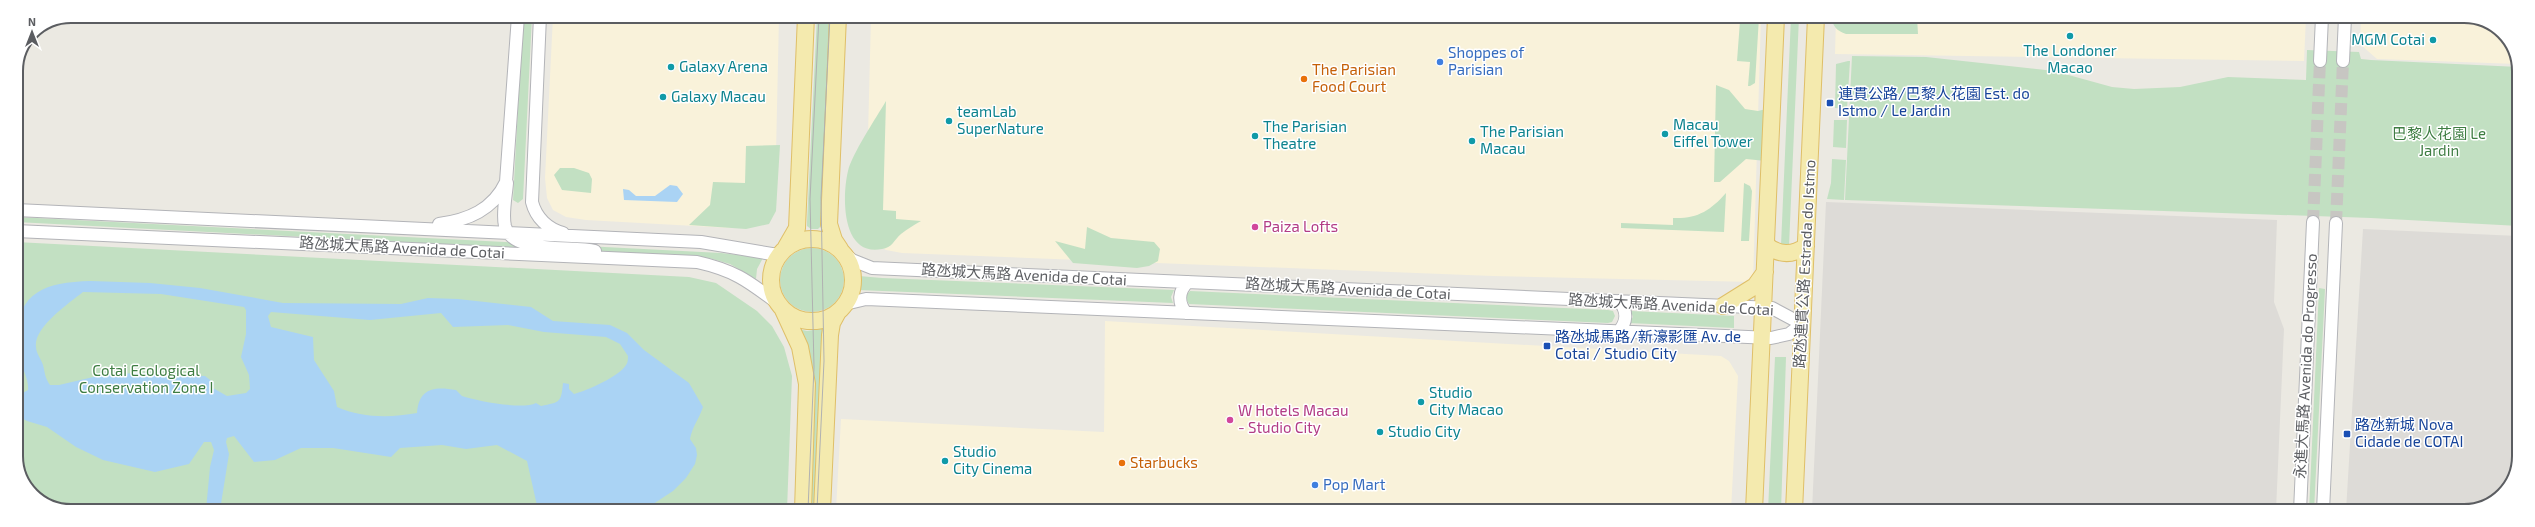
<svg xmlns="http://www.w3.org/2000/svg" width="2535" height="527" viewBox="0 0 2535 527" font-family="'Exo 2','Noto Sans SC',sans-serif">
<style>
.commercial{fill:#f9f2da}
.industrial{fill:#dddbd7}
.green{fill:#c2e0c2}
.water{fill:#aad3f4;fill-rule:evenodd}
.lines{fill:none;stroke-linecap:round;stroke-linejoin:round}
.minor-tunnel{stroke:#c7c6c2;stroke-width:12;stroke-dasharray:12 6;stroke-linecap:butt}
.minor-casing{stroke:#b3b4b8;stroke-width:14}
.major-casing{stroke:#dfbf68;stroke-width:18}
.minor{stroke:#fff;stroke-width:12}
.major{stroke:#f4eaae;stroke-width:16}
.tram{stroke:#b0b1b1;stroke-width:1}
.culture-dot{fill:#0f9aa8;stroke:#fff;stroke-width:1.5}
.shop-dot{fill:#3f7fe0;stroke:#fff;stroke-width:1.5}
.food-dot{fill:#e8710a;stroke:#fff;stroke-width:1.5}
.transit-dot{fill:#1a4fb4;stroke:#fff;stroke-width:1.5}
.hotel-dot{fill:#d1479c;stroke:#fff;stroke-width:1.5}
.labels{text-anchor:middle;stroke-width:3;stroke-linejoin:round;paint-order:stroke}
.culture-label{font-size:15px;fill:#0d838f;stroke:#fff;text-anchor:start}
.shop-label{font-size:15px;fill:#366cbe;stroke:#fff;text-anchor:start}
.food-label{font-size:15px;fill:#c56008;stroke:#fff;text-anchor:start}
.transit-label{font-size:15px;fill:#164399;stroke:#fff;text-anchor:start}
.park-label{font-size:15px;fill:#3e7d42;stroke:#fff}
.hotel-label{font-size:15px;fill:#b23c85;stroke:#fff;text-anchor:start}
.street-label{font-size:15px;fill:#5b5d61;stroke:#fff}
.rim{fill:none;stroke:#5b5d61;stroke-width:2}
</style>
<rect width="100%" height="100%" fill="#ebe9e2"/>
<path class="commercial" d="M553 16H779L775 199 731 228 586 220 566 217 553 210 547 198 545 178Z
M871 16 1761 17 1753 282 1493 276 902 253 886 250 878 245 866 216Z
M1836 17H2306L2304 61 1835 54Z
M2361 17H2474L2505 35 2518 64 2377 59 2360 44Z
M1105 321 1721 356 1729 361 1738 376 1731 511 836 510 841 419 1104 432Z"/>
<path class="industrial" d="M1826 202 2277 220 2274 302 2284 329 2276 511H1812Z
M2363 229 2518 236V466L2500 497 2464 511H2346Z"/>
<path class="green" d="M523 16H532L523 199 518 203 513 200Z
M817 16H832L822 225 818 229H811L807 226V222Z
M1753 17H1759L1755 83 1750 86H1748L1750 62 1737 61 1740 21 1753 22Z
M1791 17H1799L1789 246 1781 245Z
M1832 17H1917L1918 34H1846C1837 31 1832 26 1832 17Z
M2307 50 2359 52 2361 59 2371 60 2519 67V226L2371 218 1845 200 1852 56 1926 57 2009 66 2054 71 2112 87 2134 89 2180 87 2228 77 2306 80Z
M1848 61H1850L1847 109 1835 108 1836 64Z
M1716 85 1729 90 1745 109 1758 111 1766 109V161L1746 159 1720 182H1714Z
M886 101 883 210 896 211V219L921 221C914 225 907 229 901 234 894 240 892 248 882 249 841 257 842 196 848 171 852 154 876 118 886 101Z
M1834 120H1847L1846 148 1833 147Z
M780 145 776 211 769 224 746 229 689 225 710 205 713 182 745 183 746 146Z
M1832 159 1846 160 1844 200 1827 199 1831 183Z
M560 168H574L589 173 592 179 591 193 562 190 554 175Z
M1744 183 1750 186 1752 191 1749 241H1741Z
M1726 193 1724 232 1621 228V223L1673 225V218C1697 219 1710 211 1726 193Z
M16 217 721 253 763 258 757 269 756 279 730 264 709 258 16 222Z
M1087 227 1111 238 1154 242 1160 249 1158 261 1149 266 1137 268 1073 263 1055 241 1085 249Z
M16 242 689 277 716 283 757 311 772 326 784 347 792 376 787 510H61L30 492 16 463Z
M780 280a32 32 0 1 1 64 0a32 32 0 1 1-64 0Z
M859 276 882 278 1174 290 1171 297 1173 303 858 290Z
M2319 288 2325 289 2314 511H2309Z
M1190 291 1608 310 1613 311 1615 316 1612 322 1608 323 1189 304 1185 297Z
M1631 311 1734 316V328L1629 323 1633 317Z
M826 328 817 510H808L798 329 807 331Z
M1775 357H1786L1781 511H1768Z"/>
<path class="water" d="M670 185 677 186 683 194 677 202 624 200 623 189 629 190 636 196H655Z
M91 281 150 283 200 288 283 303 401 304 428 298 458 299 531 307 553 321 610 325 627 333 644 350 689 383 703 407C699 419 692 427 690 439L696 448 697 455 695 464 686 478 673 491 644 510H538L527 461 497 445 466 449 442 445 400 448 391 457 333 448H301L275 460 254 462 234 436 227 438 226 442 229 454 220 510H206L210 467 214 450 211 442H204L189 464 155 472 103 460 76 447 47 427 27 421 16 415V397L28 390C29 379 22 369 20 358 10 298 36 282 91 281ZM83 292 161 294 244 307 246 310V334L241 357 249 375 250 389 246 393 227 396 213 388 214 383 205 376 136 373 102 375 59 385H50C45 378 45 373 43 365 41 359 36 353 36 347 33 328 69 303 83 292ZM271 312 370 320 441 313 453 327 508 325 544 332 606 337 620 344 628 356C628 358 628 363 626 365 620 376 586 391 574 394L569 389V384L563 383C561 403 560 402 541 406L536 403C523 410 477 401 462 396L456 390C434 386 419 388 417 413 390 418 362 418 337 407L334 391 314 360 313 337 271 327 268 316Z"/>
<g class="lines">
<path class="minor-tunnel" d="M2313 222 2320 61
M2336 223 2343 61"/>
<defs>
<path id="minor" d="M540 16 532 202C536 218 548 229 563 233
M2320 61 2322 17
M2343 61 2345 17
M507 183C506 196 502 214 505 226 513 255 571 245 595 251
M16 210 701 242 778 255
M439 224C468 220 493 210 506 182L518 16
M16 231 697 262C733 270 747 280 776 302
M844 253 852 260 872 268 1772 308 1802 324 1789 334 1771 338 866 299 845 304
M1186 313C1178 303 1178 291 1188 282
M1618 332C1627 323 1628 311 1619 301
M2300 511 2313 222
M2323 511 2336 223"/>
<path id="major" d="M838 16 829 224 834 240 840 249
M771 280a41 41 0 1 1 82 0a41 41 0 1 1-82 0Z
M1766 245C1779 255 1792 256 1806 246
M786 247 797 228 806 16
M1723 306 1755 286 1765 272
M783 310 800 347 807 384 803 510
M822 510 830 335 832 323 838 312
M1754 511 1776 17
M1794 511 1816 17"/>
</defs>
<use href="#minor" class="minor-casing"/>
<use href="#major" class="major-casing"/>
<use href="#minor" class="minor"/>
<use href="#major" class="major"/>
<path class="tram" d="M808 510 814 367 810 199 819 16
M817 510 824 361 821 198 830 16"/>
</g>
<g class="culture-dot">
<circle cx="2070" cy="36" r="4"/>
<circle cx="2433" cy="40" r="4"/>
<circle cx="671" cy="67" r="4"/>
<circle cx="663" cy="97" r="4"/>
<circle cx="949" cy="121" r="4"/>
<circle cx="1665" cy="134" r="4"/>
<circle cx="1255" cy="136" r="4"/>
<circle cx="1472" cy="141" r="4"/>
<circle cx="1421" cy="402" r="4"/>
<circle cx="1380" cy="432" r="4"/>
<circle cx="945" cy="461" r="4"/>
</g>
<g class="shop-dot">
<circle cx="1440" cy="62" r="4"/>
<circle cx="1315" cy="485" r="4"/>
</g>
<g class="food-dot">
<circle cx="1304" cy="79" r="4"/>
<circle cx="1122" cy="463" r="4"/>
</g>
<g class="transit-dot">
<rect x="1826" y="99" width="8" height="8" rx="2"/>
<rect x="1543" y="342" width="8" height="8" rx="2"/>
<rect x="2343" y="430" width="8" height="8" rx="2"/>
</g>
<g class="hotel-dot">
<circle cx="1255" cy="227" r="4"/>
<circle cx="1230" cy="420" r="4"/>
</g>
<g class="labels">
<g class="culture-label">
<text x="2425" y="45" text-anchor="end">MGM Cotai</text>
<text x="2070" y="56" text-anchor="middle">The Londoner<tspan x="2070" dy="17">Macao</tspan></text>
<text x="679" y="72">Galaxy Arena</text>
<text x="671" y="102">Galaxy Macau</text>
<text x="957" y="117">teamLab<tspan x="957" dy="17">SuperNature</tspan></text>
<text x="1673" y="130">Macau<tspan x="1673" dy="17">Eiffel Tower</tspan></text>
<text x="1263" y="132">The Parisian<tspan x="1263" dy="17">Theatre</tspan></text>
<text x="1480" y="137">The Parisian<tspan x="1480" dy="17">Macau</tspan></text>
<text x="1429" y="398">Studio<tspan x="1429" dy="17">City Macao</tspan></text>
<text x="1388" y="437">Studio City</text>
<text x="953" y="457">Studio<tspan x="953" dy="17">City Cinema</tspan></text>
</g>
<g class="shop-label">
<text x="1448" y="58">Shoppes of<tspan x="1448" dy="17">Parisian</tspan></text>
<text x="1323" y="490">Pop Mart</text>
</g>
<g class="food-label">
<text x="1312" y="75">The Parisian<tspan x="1312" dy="17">Food Court</tspan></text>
<text x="1130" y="468">Starbucks</text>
</g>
<g class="transit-label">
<text x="1838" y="99">連貫公路/巴黎人花園 Est. do<tspan x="1838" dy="17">Istmo / Le Jardin</tspan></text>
<text x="1555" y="342">路氹城馬路/新濠影匯 Av. de<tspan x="1555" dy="17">Cotai / Studio City</tspan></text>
<text x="2355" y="430">路氹新城 Nova<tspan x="2355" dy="17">Cidade de COTAI</tspan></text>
</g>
<g class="park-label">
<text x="2439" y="139">巴黎人花園 Le<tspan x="2439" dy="17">Jardin</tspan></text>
<text x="146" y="376">Cotai Ecological<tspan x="146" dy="17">Conservation Zone I</tspan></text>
</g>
<g class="hotel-label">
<text x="1263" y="232">Paiza Lofts</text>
<text x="1238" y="416">W Hotels Macau<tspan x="1238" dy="17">- Studio City</tspan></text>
</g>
<g class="street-label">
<text transform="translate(402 248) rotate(3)" y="5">路氹城大馬路 Avenida de Cotai</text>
<text transform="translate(1805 264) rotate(-87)" y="5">路氹連貫公路 Estrada do Istmo</text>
<text transform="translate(1024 275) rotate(3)" y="5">路氹城大馬路 Avenida de Cotai</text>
<text transform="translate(1348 289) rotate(3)" y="5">路氹城大馬路 Avenida de Cotai</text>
<text transform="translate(1671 305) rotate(3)" y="5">路氹城大馬路 Avenida de Cotai</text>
<text transform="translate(2306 366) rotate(-87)" y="5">永進大馬路 Avenida do Progresso</text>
</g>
</g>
<path d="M0 0H2535V527H0ZM71 23H2464A48 48 0 0 1 2512 71V456A48 48 0 0 1 2464 504H71A48 48 0 0 1 23 456V71A48 48 0 0 1 71 23Z" fill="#fff" fill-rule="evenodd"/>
<path class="rim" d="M71 23H2464A48 48 0 0 1 2512 71V456A48 48 0 0 1 2464 504H71A48 48 0 0 1 23 456V71A48 48 0 0 1 71 23Z"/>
<g transform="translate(32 32)" stroke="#ffffff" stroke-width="3" paint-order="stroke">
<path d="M0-3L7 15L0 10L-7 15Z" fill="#5b5d61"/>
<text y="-6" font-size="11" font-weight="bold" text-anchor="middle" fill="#5b5d61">N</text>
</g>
</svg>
